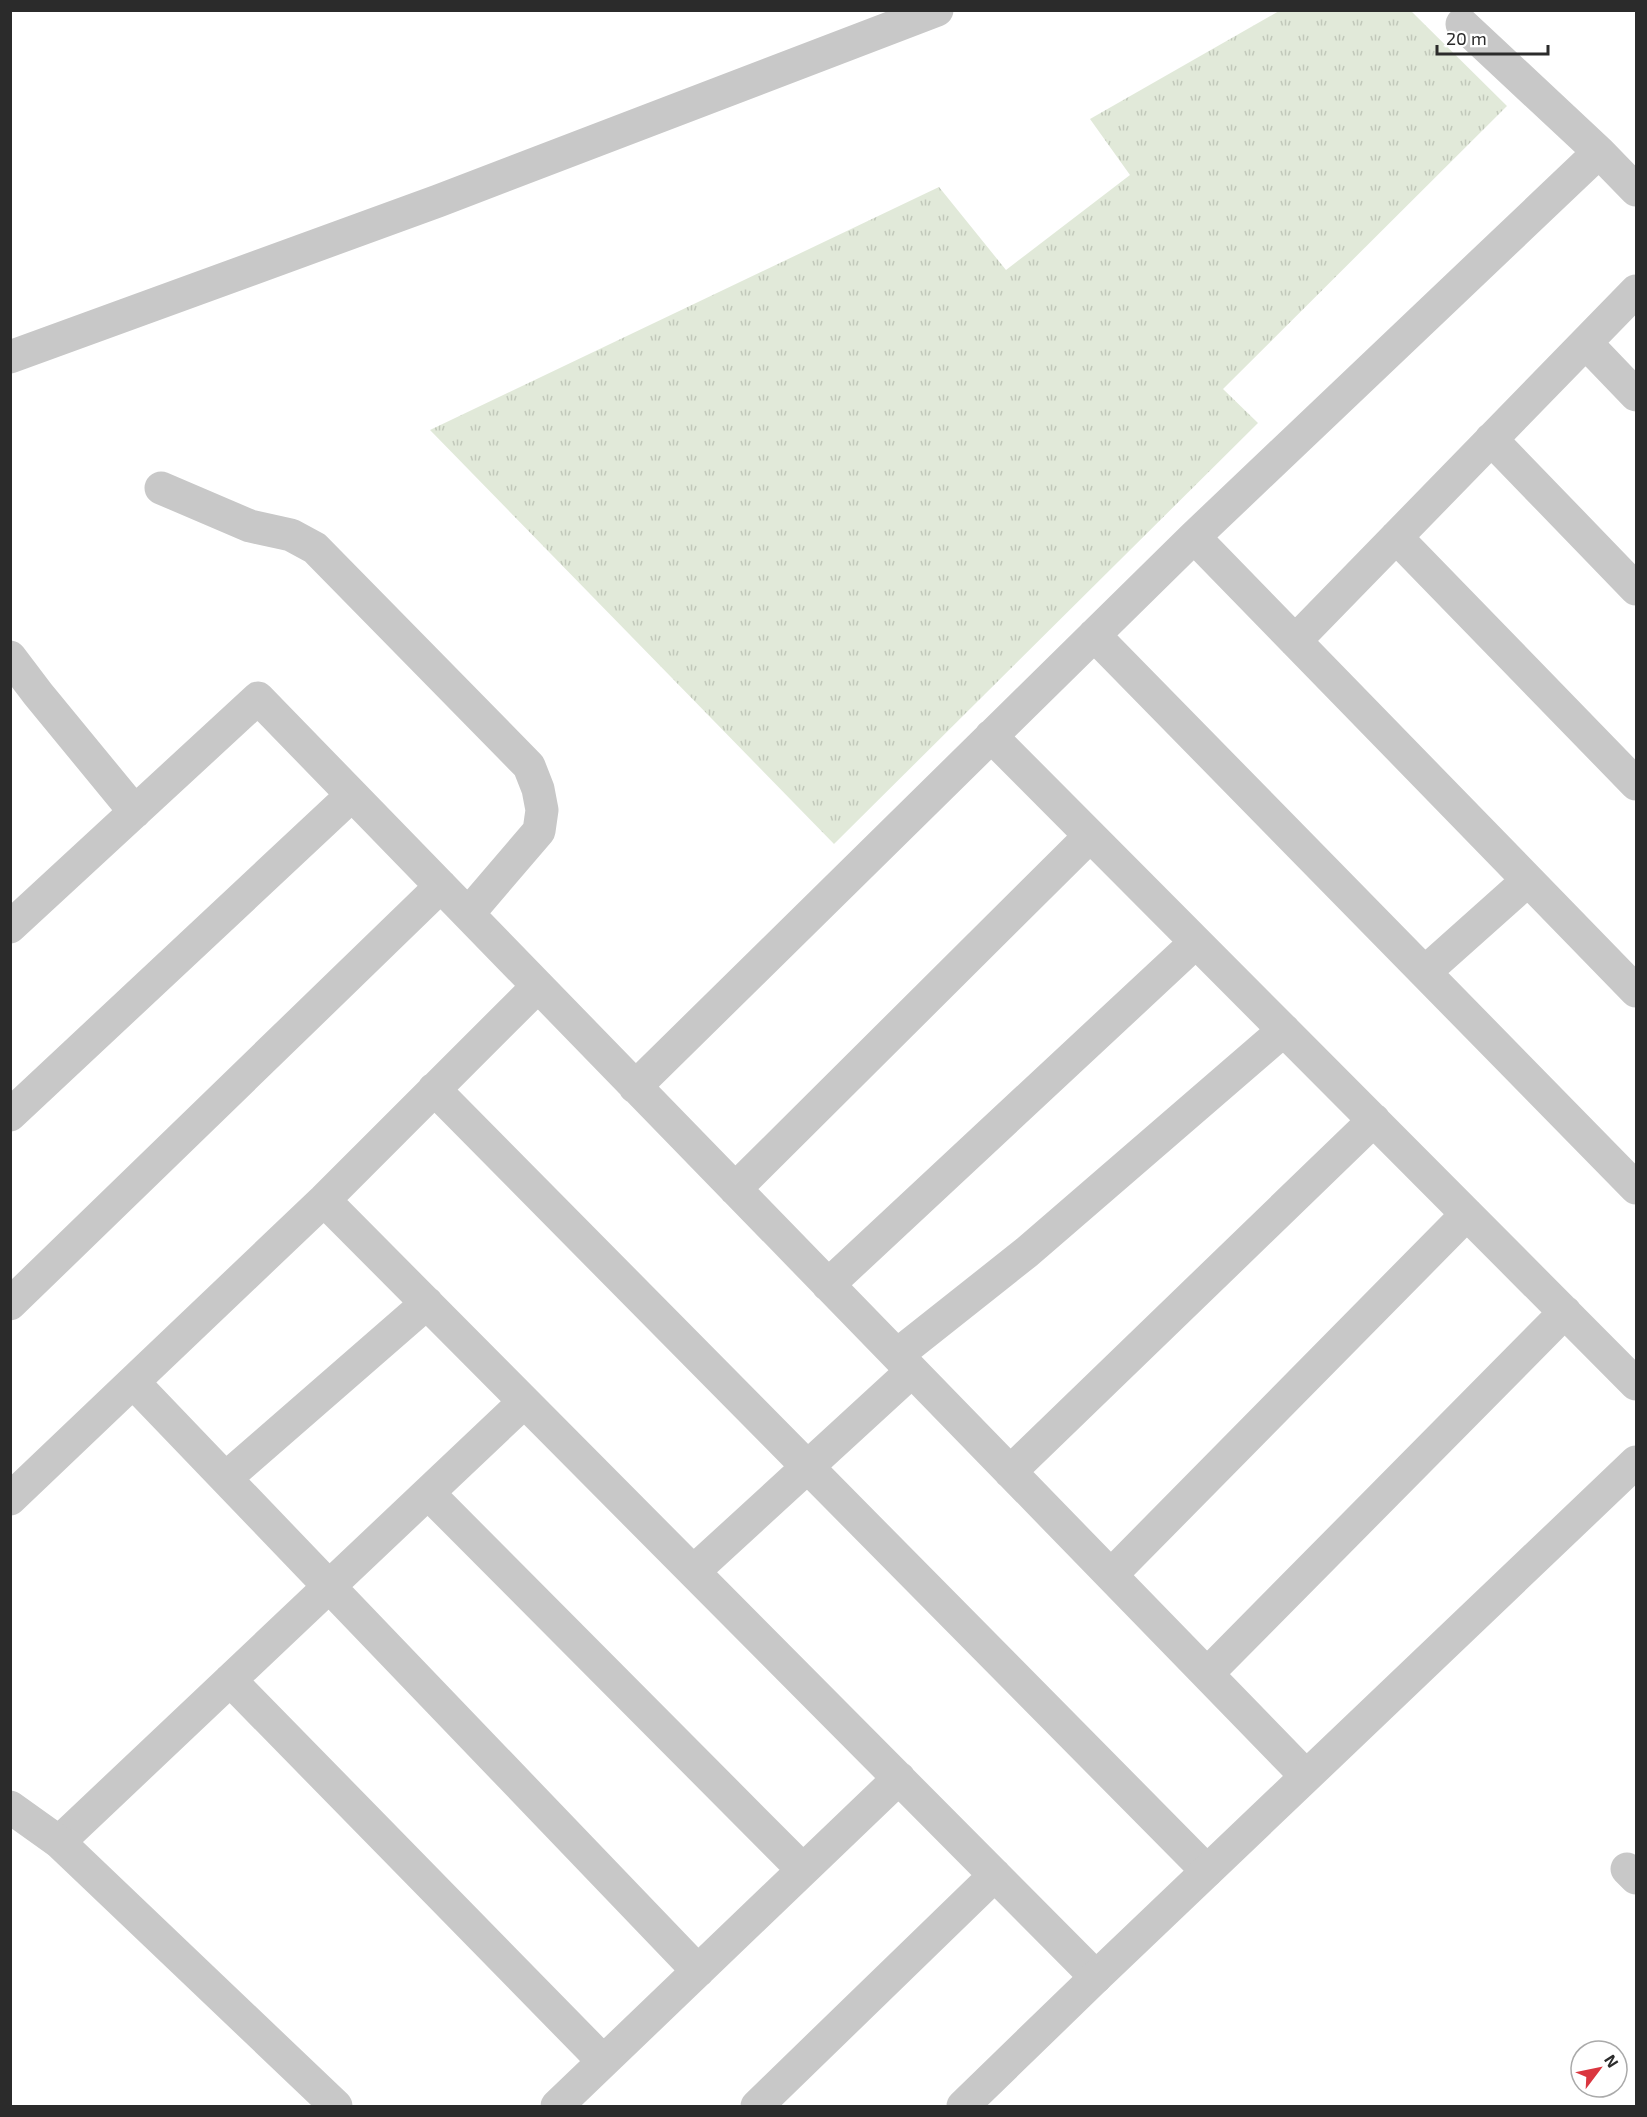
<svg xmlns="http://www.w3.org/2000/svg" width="1647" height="2117" viewBox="0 0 1647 2117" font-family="'Exo 2',sans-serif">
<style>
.grass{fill:url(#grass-tufts)}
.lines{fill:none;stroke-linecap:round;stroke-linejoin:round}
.minor{stroke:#c8c8c8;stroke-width:33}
.tertiary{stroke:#c8c8c8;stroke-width:33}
</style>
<defs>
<pattern id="grass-tufts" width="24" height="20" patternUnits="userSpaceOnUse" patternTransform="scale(1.5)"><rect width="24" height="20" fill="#e1e9d9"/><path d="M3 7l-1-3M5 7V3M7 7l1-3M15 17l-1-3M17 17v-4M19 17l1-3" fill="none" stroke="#c1c8ba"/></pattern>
</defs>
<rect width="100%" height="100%" fill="#fff"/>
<path class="grass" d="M1279 11H1411L1507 106 1223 389 1258 423 834 844 430 430 939 187 1006 270 1130 175 1090 119Z"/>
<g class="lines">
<path class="minor" d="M1462 24 1599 152 1636 190
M1586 343 1636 395
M10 357 438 201 937 10
M1491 439 1636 589
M161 488 250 526 291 535 315 548 529 766 538 789 542 810 539 831 468 914
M1194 537 1636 991
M1396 537 1636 784
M1094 635 1636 1188
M1295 641 1636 291
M10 657 38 694 135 812
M991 736 1636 1384
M10 927 258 698 1306 1776
M1425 972 1528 880
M635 1087 1194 537 1599 152
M434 1089 1207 1871
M10 1115 352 795
M735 1189 1090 836
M324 1200 1096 1977
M828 1285 1196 942
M10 1304 441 886
M897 1355 1027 1252 1284 1030
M133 1382 698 1971
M1010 1472 1374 1120
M226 1478 427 1303
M428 1493 803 1870
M10 1499 324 1200 538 986
M694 1571 912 1371
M1111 1575 1467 1214
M1207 1674 1565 1312
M230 1680 603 2061
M59 1842 524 1402
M1627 1869 1636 1878
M557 2106 899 1778
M757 2106 995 1875"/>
<path class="tertiary" d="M10 1807 59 1842 336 2106
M963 2106 1096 1977 1636 1462"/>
</g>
<rect width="1647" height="2117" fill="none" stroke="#2b2b2b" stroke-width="24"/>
<g transform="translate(1599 2069) rotate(58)"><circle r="28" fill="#ffffff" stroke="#aaaaaa" stroke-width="1.5"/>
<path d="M0-4.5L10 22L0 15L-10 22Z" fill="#da363f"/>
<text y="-9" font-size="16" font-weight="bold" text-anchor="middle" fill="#2b2b2b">N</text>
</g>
<path d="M1437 45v9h111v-9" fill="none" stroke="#2b2b2b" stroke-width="3"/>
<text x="1446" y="45" font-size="18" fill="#2b2b2b" stroke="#ffffff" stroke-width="4.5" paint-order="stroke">20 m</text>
</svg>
